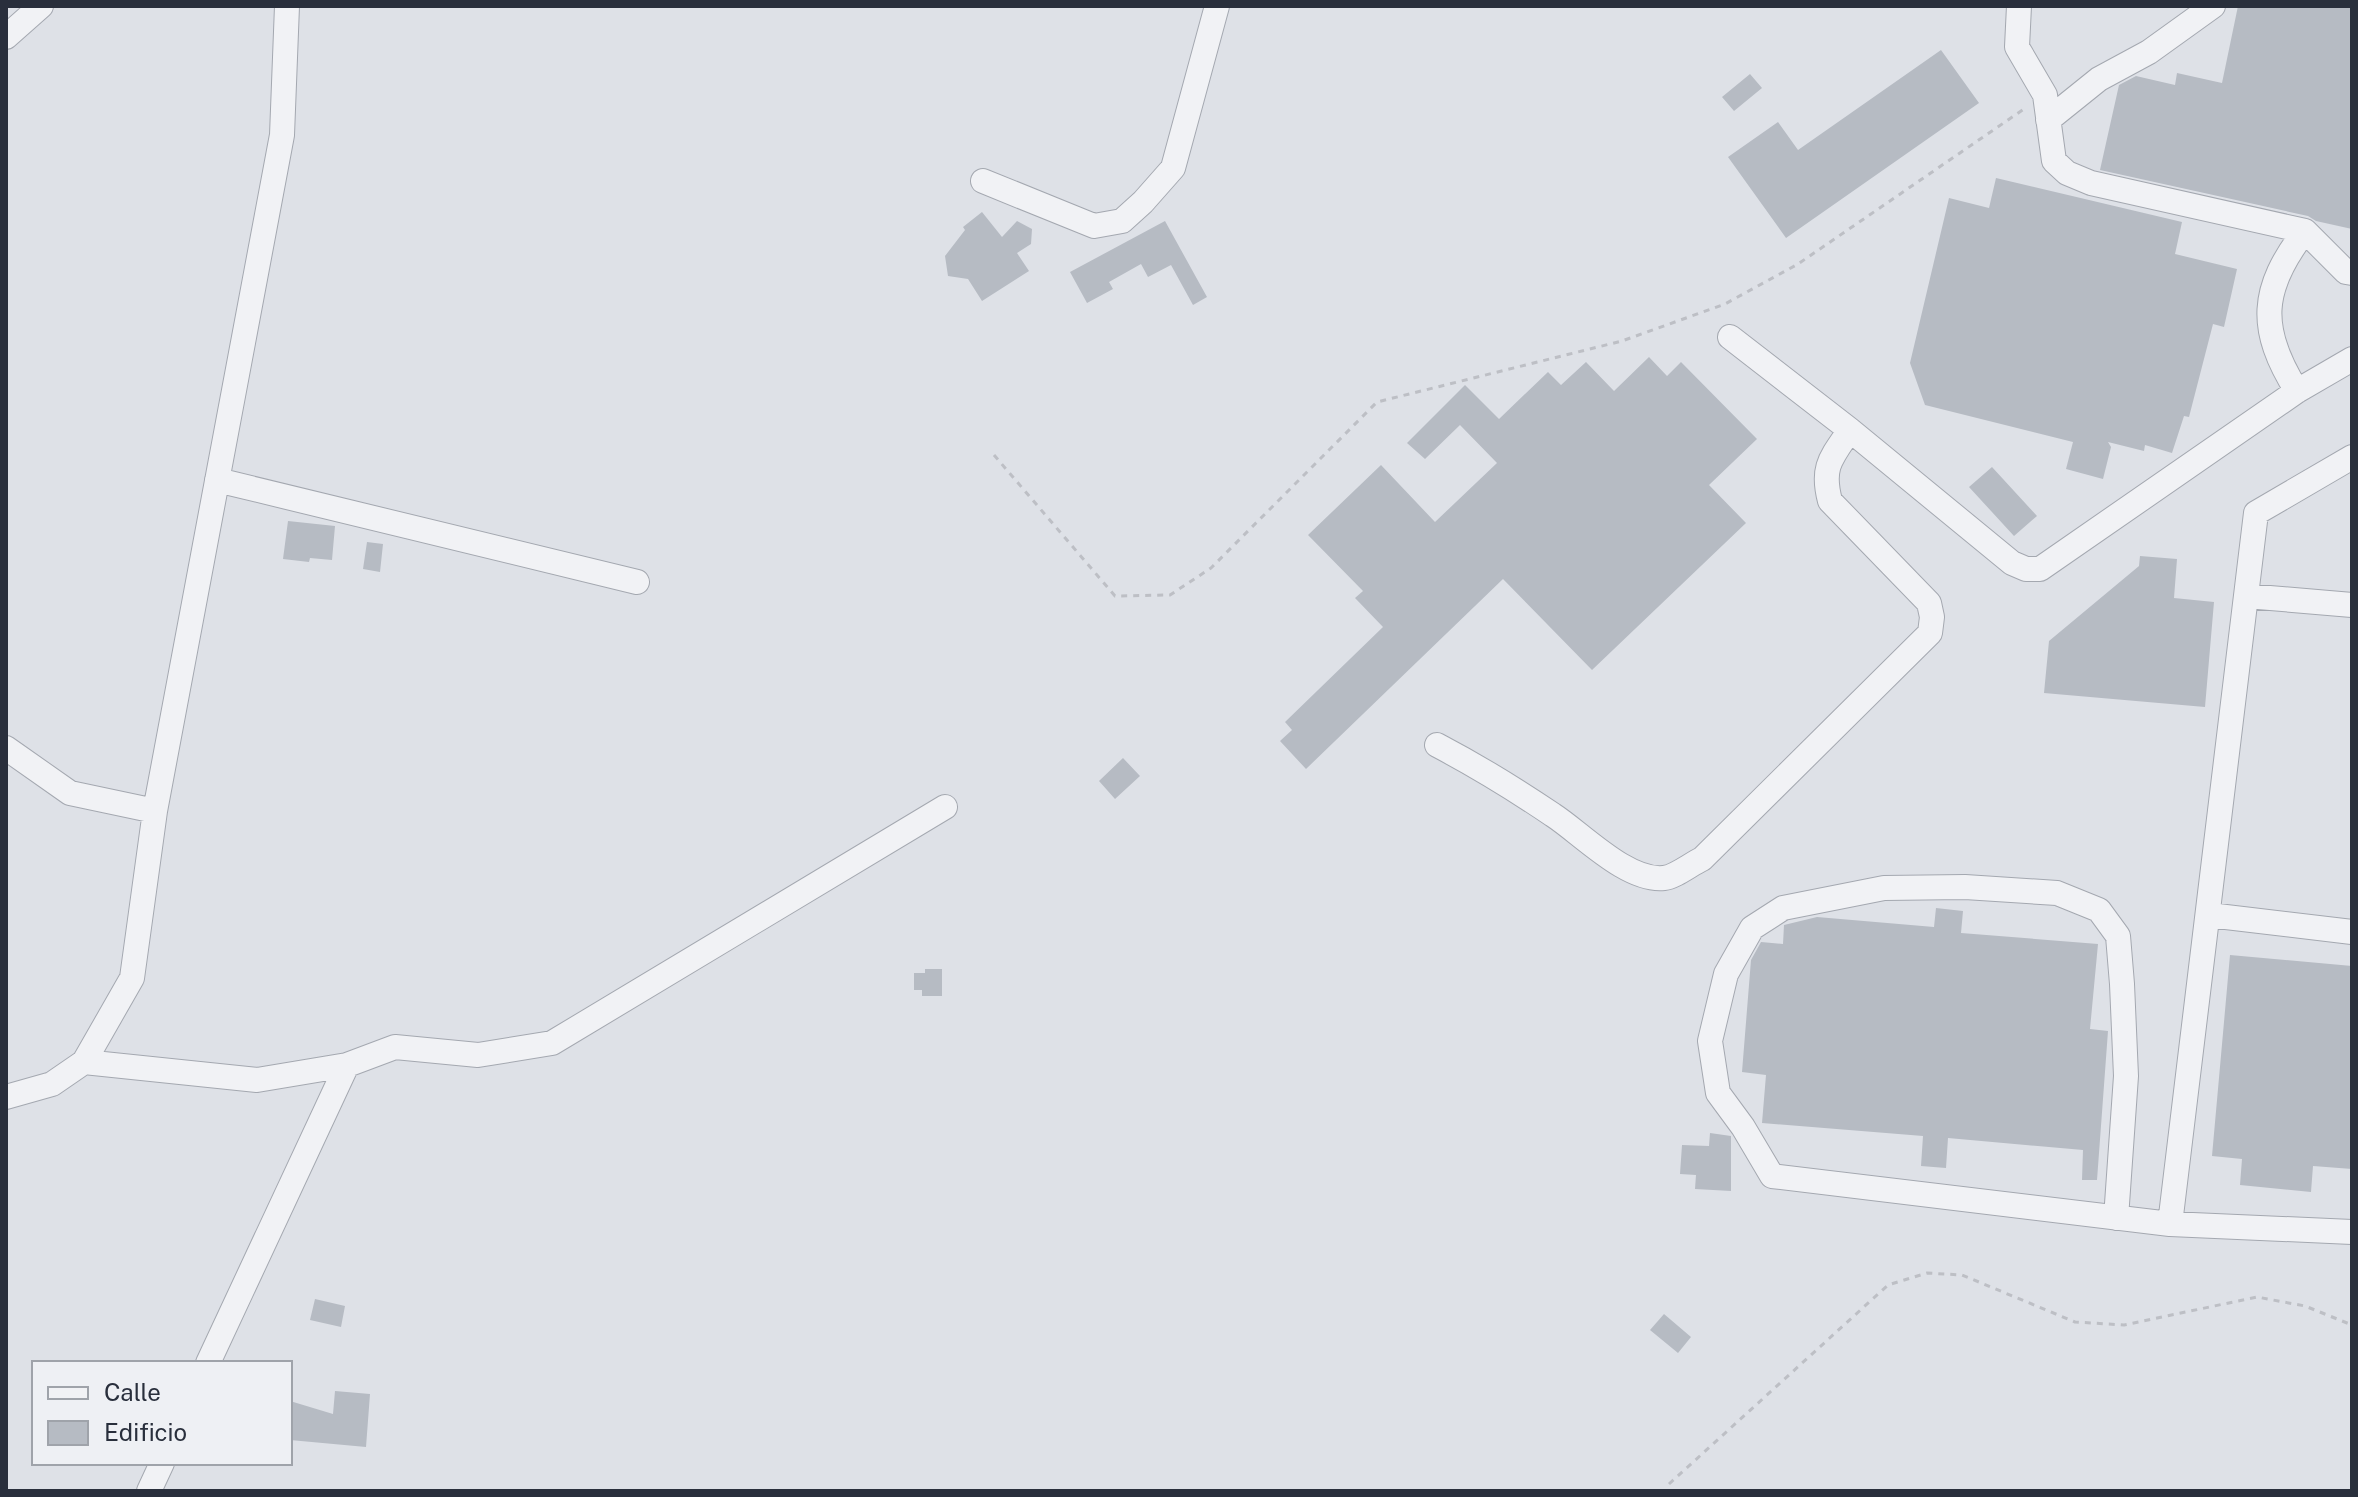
<svg xmlns="http://www.w3.org/2000/svg" width="2358" height="1497" viewBox="0 0 2358 1497" font-family="'Public Sans',sans-serif">
<style>
.building{fill:#b6bbc3}
.lines{fill:none;stroke-linecap:round;stroke-linejoin:round}
.minor-casing{stroke:#a4a8b0;stroke-width:26}
.path{stroke:#bdbfc5;stroke-width:3;stroke-dasharray:6 6;stroke-linecap:butt}
.minor{stroke:#f1f2f5;stroke-width:24}
</style>
<rect width="100%" height="100%" fill="#dee1e7"/>
<path class="building" d="M2238 6H2352V229L2316 221 2308 216 2100 170 2119 85 2136 76 2175 85 2177 73 2222 83Z
M1941 50 1979 103 1786 238 1728 157 1778 122 1798 150Z
M1750 74 1762 88 1734 111 1722 97Z
M1996 178 2182 222 2175 254 2237 269 2224 327 2213 324 2189 417 2184 416 2172 453 2145 445 2144 451 2108 442 2111 447 2103 479 2066 469 2073 442 1925 405 1910 363 1949 198 1989 208Z
M982 212 1002 237 1017 221 1032 229 1031 244 1017 253 1029 271 982 301 968 279 948 276 945 256 965 230 963 227Z
M1165 221 1207 297 1193 305 1171 265 1148 277 1141 264 1109 282 1113 289 1087 303 1070 272Z
M1649 357 1667 376 1681 362 1757 439 1709 485 1746 523 1592 670 1503 579 1306 769 1280 741 1292 730 1285 722 1383 627 1355 598 1363 591 1308 535 1381 465 1435 522 1497 463 1460 425 1425 459 1407 443 1465 385 1499 419 1548 372 1561 385 1586 362 1614 391Z
M1992 467 2037 516 2014 536 1969 487Z
M288 521 335 526 332 560 310 558 309 562 283 559Z
M367 542 383 544 380 572 363 569Z
M2140 556 2177 559 2174 598 2214 602 2205 707 2044 693 2049 641 2139 566Z
M1123 758 1140 776 1115 799 1099 781Z
M1936 908 1963 911 1961 933 2098 944 2090 1029 2108 1031 2097 1180H2082L2083 1150 1948 1138 1946 1168 1921 1166 1923 1136 1762 1123 1766 1075 1742 1072 1751 960 1761 942 1783 944 1784 925 1817 917 1934 927Z
M2230 955 2352 966V1169L2313 1166 2311 1192 2240 1185 2242 1159 2212 1156Z
M925 969H942V996H922V990H914V973H925Z
M1710 1133 1731 1136V1191L1695 1189 1696 1175 1680 1174 1682 1145 1709 1146Z
M315 1299 345 1306 341 1327 310 1320Z
M1664 1314 1691 1337 1678 1353 1650 1330Z
M335 1391 370 1394 366 1447 290 1440V1401L333 1414Z"/>
<g class="lines">
<defs>
<path id="minor" d="M2019 6 2017 47 2045 95 2054 161 2067 173 2091 183 2305 231 2346 272 2352 273
M6 37 41 6
M2048 120 2099 79 2149 52 2213 6
M983 181 1094 226 1122 221 1143 202 1173 168 1217 6
M1730 337 1850 430 2012 563 2026 569H2040L2297 391 2352 359
M2297 391C2258 329 2260 289 2305 231
M217 480 637 582
M2246 596 2352 605
M1437 745C1477 766 1516 790 1553 815 1581 833 1627 882 1664 878 1675 877 1691 864 1702 859L1930 633 1932 617 1929 603 1830 501C1821 467 1831 458 1850 430
M6 748 70 793 155 811
M2209 915 2352 932
M84 1062 257 1080 347 1065 395 1047 478 1055 552 1043 945 807
M6 1097 52 1084 84 1062 132 978 155 811 282 135 287 6
M2116 1218 2126 1076 2122 984 2118 936 2099 910 2057 893 1965 887 1884 888 1783 908 1752 928 1726 974 1710 1041 1718 1093 1743 1127 1772 1176 2170 1224 2352 1232
M2170 1224 2256 513 2352 457
M208 1363 347 1065
M149 1491 162 1463"/>
</defs>
<use href="#minor" class="minor-casing"/>
<path class="path" d="M994 455 1115 596 1170 595 1211 568 1377 402 1622 341 1725 304 1798 264 2024 109
M1669 1484 1888 1285 1927 1273 1962 1275 2075 1322 2124 1325 2257 1297 2305 1306 2352 1325"/>
<use href="#minor" class="minor"/>
</g>
<rect width="2358" height="1497" fill="none" stroke="#292f3c" stroke-width="16"/>
<rect x="32" y="1361" width="260" height="104" fill="#eef0f4" stroke="#9fa3aa" stroke-width="2"/>
<rect x="48" y="1387" width="40" height="12" fill="#f1f2f5" stroke="#9fa3aa" stroke-width="2"/>
<text x="104" y="1401" font-size="24" fill="#292f3c">Calle</text>
<rect x="48" y="1421" width="40" height="24" fill="#b6bbc3" stroke="#9fa3aa" stroke-width="2"/>
<text x="104" y="1441" font-size="24" fill="#292f3c">Edificio</text>
</svg>
